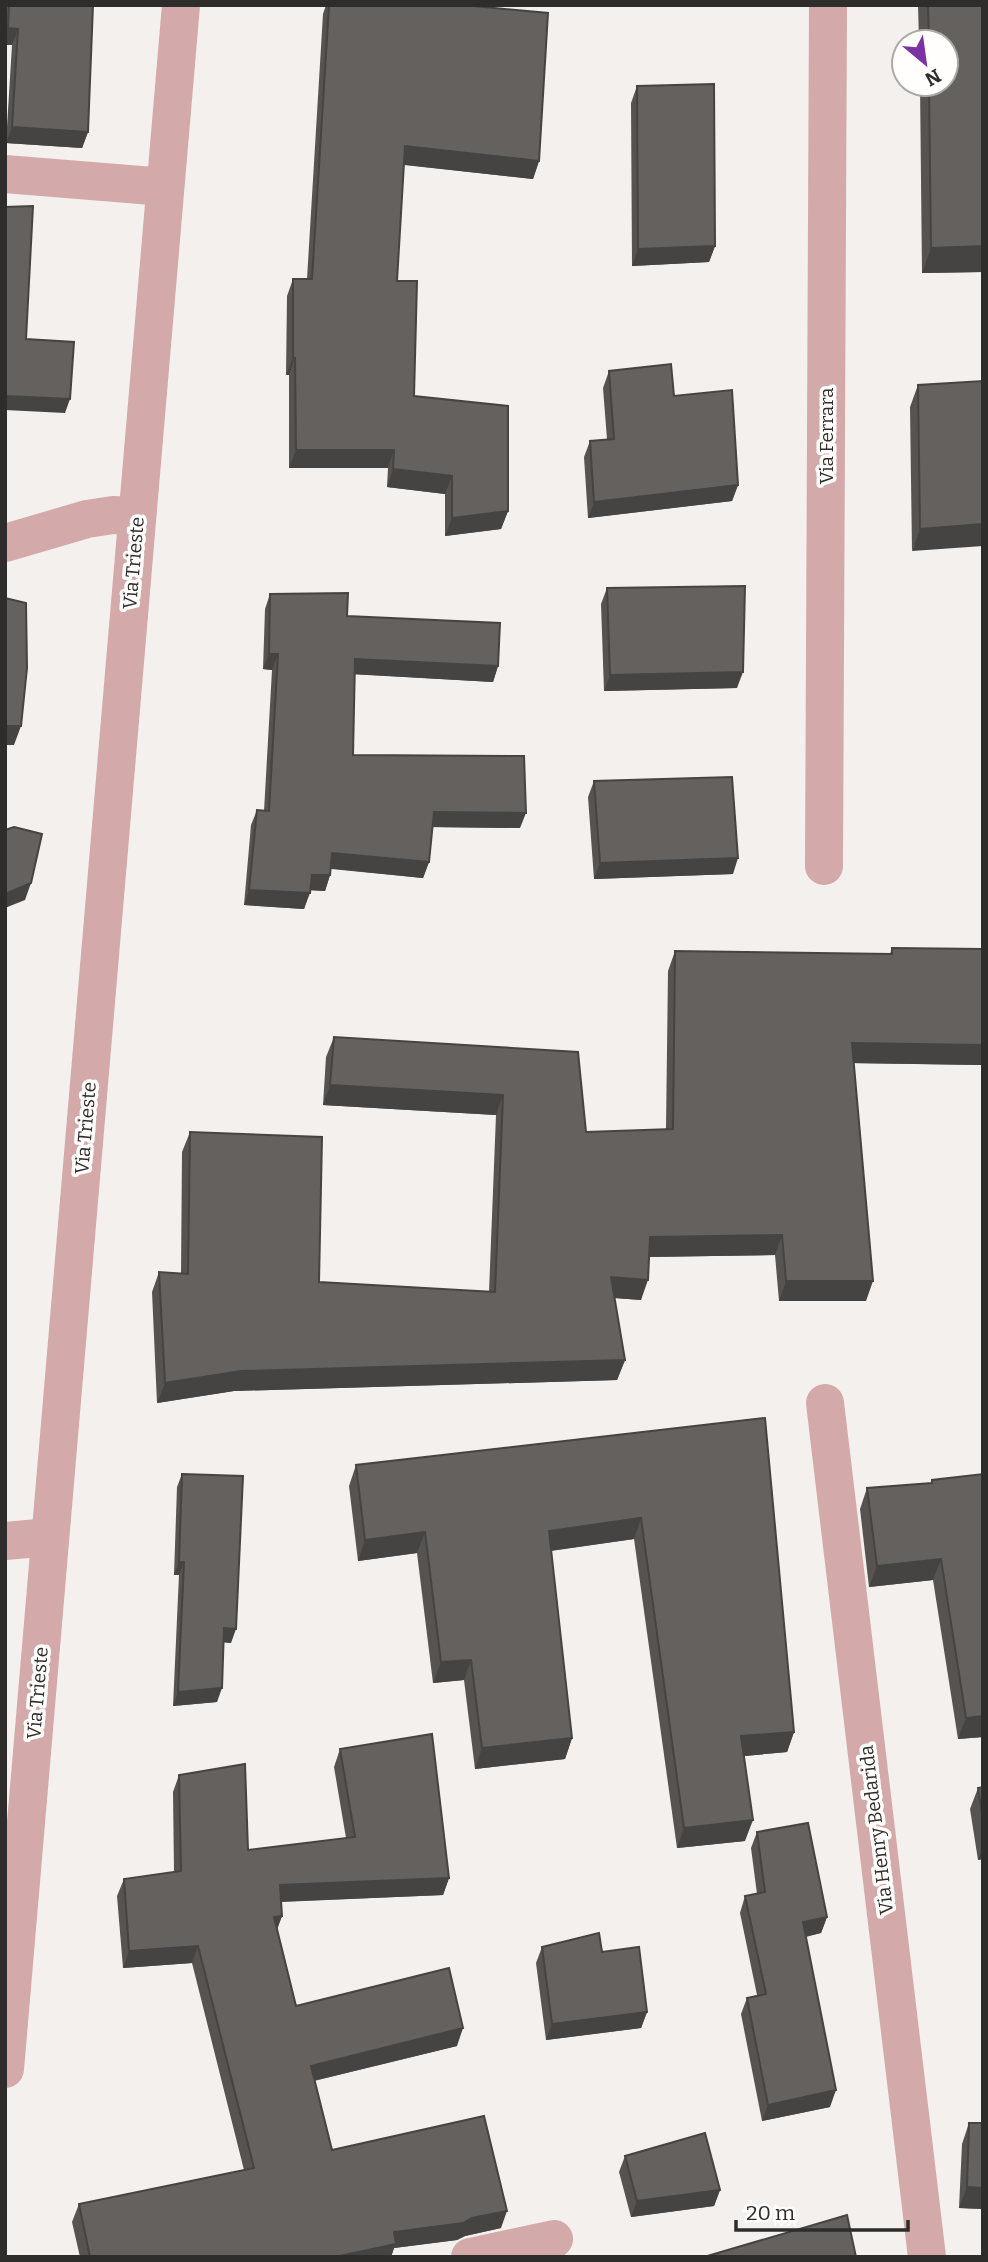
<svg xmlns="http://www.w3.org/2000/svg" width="988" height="2262" viewBox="0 0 988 2262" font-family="Bitter,serif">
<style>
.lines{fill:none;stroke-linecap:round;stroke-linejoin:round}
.minor{stroke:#d3a9a9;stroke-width:38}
.wall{fill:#565351}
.shaded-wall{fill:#464442}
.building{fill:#64615e;stroke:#464442;stroke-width:2}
.labels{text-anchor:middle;stroke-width:7;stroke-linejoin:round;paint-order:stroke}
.street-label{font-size:19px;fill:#2e2d2c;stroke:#fffefd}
</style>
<rect width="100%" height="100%" fill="#f4f0ed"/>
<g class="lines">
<path class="minor" d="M5 174 165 187
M5 543 87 519 113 515 137 516
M824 866 828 5
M825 1403 927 2257
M5 1541 50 1537
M5 2069 181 5
M470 2257 554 2239"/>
</g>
<path class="wall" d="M5 5H93L88 132 82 148 6 143 12 45H5Z
M326 5H463L539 161 533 179 404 165 397 281 414 396 508 511 501 529 445 536V494L387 487 388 468H289V375H286L287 296 293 279H307L323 14Z
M918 5H983V272L922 273 920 84H946V42H919Z
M637 86 715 246 709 262 632 266 631 103Z
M609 371 674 396 738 485 732 501 588 518 584 457 590 441 607 439 603 388Z
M983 381 912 551 910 407 918 385Z
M607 588 737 688 604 691 601 604Z
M270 594 347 616 498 666 493 682 355 674 353 755 520 828 432 827 429 862 423 878 331 869 330 875 325 891 310 890 304 909 244 905 251 825 257 810 264 811 272 670 263 669 265 609Z
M594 781 733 874 594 879 588 797Z
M892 948 983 1065 854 1063 866 1301H779L775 1255 649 1257 641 1300 614 1298 625 1360 617 1380 234 1391 157 1403 152 1292 159 1272 181 1274 182 1152 190 1132 319 1282 489 1292 496 1115 323 1105 326 1057 334 1037 578 1052 586 1132 666 1129 668 971 675 951 890 954Z
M765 1418 794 1732 787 1752 744 1756 745 1841 677 1848 634 1539 551 1551 572 1738 565 1759 475 1769 464 1680 433 1683 417 1553 358 1561 349 1486 356 1465Z
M182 1474 231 1643 224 1642 217 1702 173 1706 179 1575H174L177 1487Z
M983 1474V1737L958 1739 933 1580 869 1587 860 1509 867 1488 931 1483 932 1480Z
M340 1749 449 1878 443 1895 281 1902 282 1916 277 1930 296 2006 457 2046 314 2081 332 2150 501 2228 465 2236 457 2240 394 2248 391 2257H80L72 2222 79 2204 244 2170 192 1963 123 1968 117 1896 124 1879 174 1872 173 1792 179 1775 248 1850 346 1838 334 1767Z
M983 1787V1859L978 1860 970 1809 978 1788Z
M757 1832 827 1917 821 1933 806 1937 830 2107 762 2121 741 2014 747 1998 757 1995 740 1913 745 1896 757 1894 751 1848Z
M542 1947 602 1952 647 2012 641 2028 546 2040 536 1963Z
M969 2123H983V2209L959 2208 962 2144Z
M625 2156 720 2190 714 2206 631 2217 619 2172Z"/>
<path class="shaded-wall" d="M8 28 18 29 12 45H5V35Z
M12 127 88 132 82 148 6 143Z
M405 146 539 161 533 179 398 164Z
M715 246 709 262 632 266 638 249Z
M983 246V272L922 273 931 248Z
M293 358H295L289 375H286Z
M5 396 70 399 65 413 5 410Z
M296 450H394L388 468H289Z
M393 469 452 476 445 494 387 487Z
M738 485 732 501 588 518 594 502Z
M508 511 501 529 445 536 452 518Z
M983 524V546L912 551 920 529Z
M269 654H278L272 670 263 669Z
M355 659 498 666 493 682 349 674Z
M743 672 737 688 604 691 610 675Z
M5 726H21L14 745H5Z
M434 812 526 813 520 828 428 827Z
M332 853 429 862 423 878 326 868Z
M738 858 733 874 594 879 600 863Z
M312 875H330L325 891 306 890Z
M31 883 25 900 5 908V894Z
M249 890 310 893 304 909 244 905Z
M852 1043 983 1045V1065L845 1063Z
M330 1085 503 1095 496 1115 323 1105Z
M782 1235 775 1255 643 1257 650 1237Z
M611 1277 648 1280 641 1300 603 1297Z
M786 1281H873L866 1301H779Z
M625 1360 617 1380 234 1391 157 1403 165 1383 241 1371Z
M641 1518 634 1539 541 1552 549 1531Z
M425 1532 417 1553 358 1561 365 1540Z
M941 1559 933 1580 869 1587 877 1566Z
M179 1562H184L179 1575H174Z
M224 1628 236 1629 231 1643 219 1642Z
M471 1660 464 1680 433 1683 441 1662Z
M222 1688 217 1702 173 1706 178 1692Z
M983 1716V1737L958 1739 966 1718Z
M794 1732 787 1752 734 1757 741 1736Z
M572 1738 565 1759 475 1769 482 1748Z
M753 1820 745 1841 677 1848 684 1828Z
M983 1846V1859L978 1860Z
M449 1878 443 1895 273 1902 280 1885Z
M282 1916 275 1933 274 1917Z
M827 1917 821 1933 797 1938 803 1922Z
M198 1946 192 1963 123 1968 129 1951Z
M647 2012 641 2028 546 2040 552 2024Z
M463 2028 457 2046 304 2083 311 2066Z
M836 2090 830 2107 762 2121 768 2105Z
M967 2187 983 2188V2209L959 2208Z
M720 2190 714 2206 631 2217 637 2201Z
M507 2211 501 2228 465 2236 457 2240 394 2248 391 2257H335L394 2232 472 2218Z"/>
<path class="building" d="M9 5H93L88 132 12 127 18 29 8 28Z
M329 5H463L548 13 539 161 405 146 397 281H417L414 396 508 406V511L452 518V476L393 469 394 450H296L295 358H293V279H312Z
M928 5H983V246L931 248 929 84H946V42H929Z
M714 84 715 246 638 249 637 86Z
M33 206 26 339 74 342 70 399 5 396V207Z
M671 364 674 396 732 390 738 485 594 502 590 441 614 439 609 371Z
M983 381V524L920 529 918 385Z
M745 586 743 672 610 675 607 588Z
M348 593 347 616 500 623 498 666 355 659 353 755 524 756 526 813 434 812 429 862 332 853 330 875H312L310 893 249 890 257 810 269 811 278 654H269L270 594Z
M5 598 26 603 27 668 21 726H5Z
M732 777 738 858 600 863 594 781Z
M14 827 42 834 31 883 5 894V830Z
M892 948 983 949V1045L852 1043 873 1281H786L782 1235 650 1237 648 1280 611 1277 625 1360 241 1371 165 1383 159 1272 188 1274 190 1132 322 1137 319 1282 495 1292 503 1095 330 1085 334 1037 578 1052 586 1132 673 1129 675 951 892 954Z
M765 1418 794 1732 741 1736 753 1820 684 1828 641 1518 549 1531 572 1738 482 1748 471 1660 441 1662 425 1532 365 1540 356 1465Z
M182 1474 243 1476 236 1629 224 1628 222 1688 178 1692 184 1562H179Z
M983 1474V1716L966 1718 941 1559 877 1566 867 1488 932 1483V1480Z
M432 1734 449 1878 280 1885 282 1916 274 1917 296 2006 449 1968 463 2028 311 2066 332 2150 484 2116 507 2211 472 2218 463 2223 394 2232 396 2244 335 2257H90L79 2204 254 2168 198 1946 129 1951 124 1879 181 1871 179 1775 245 1764 248 1850 355 1837 340 1749Z
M983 1787V1820L978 1788Z
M808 1823 827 1917 803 1922 836 2090 768 2105 747 1998 766 1994 745 1896 765 1892 757 1832Z
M599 1933 602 1952 639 1947 647 2012 552 2024 542 1947Z
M969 2123H983V2188L967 2187Z
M705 2133 720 2190 637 2201 625 2156Z
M847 2215 856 2257H704Z"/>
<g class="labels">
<g class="street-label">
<text transform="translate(826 436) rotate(-90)" y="7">Via Ferrara</text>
<text transform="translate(133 563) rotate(-85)" y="7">Via Trieste</text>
<text transform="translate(85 1128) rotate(-85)" y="7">Via Trieste</text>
<text transform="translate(37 1693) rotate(-85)" y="7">Via Trieste</text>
<text transform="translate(876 1830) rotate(-97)" y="7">Via Henry Bedarida</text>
</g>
</g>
<rect width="988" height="2262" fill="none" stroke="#2e2d2c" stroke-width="14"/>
<g transform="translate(925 63) rotate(151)"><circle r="33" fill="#fffefd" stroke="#abaaa9" stroke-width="2"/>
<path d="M0-5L12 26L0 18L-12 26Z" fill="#7b32a4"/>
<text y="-10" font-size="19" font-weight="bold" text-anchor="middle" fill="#2e2d2c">N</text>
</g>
<path d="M736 2220v10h172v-10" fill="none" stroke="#2e2d2c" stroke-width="3.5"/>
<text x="746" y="2220" font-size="21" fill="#2e2d2c" stroke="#fffefd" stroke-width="5" paint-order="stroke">20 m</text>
</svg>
